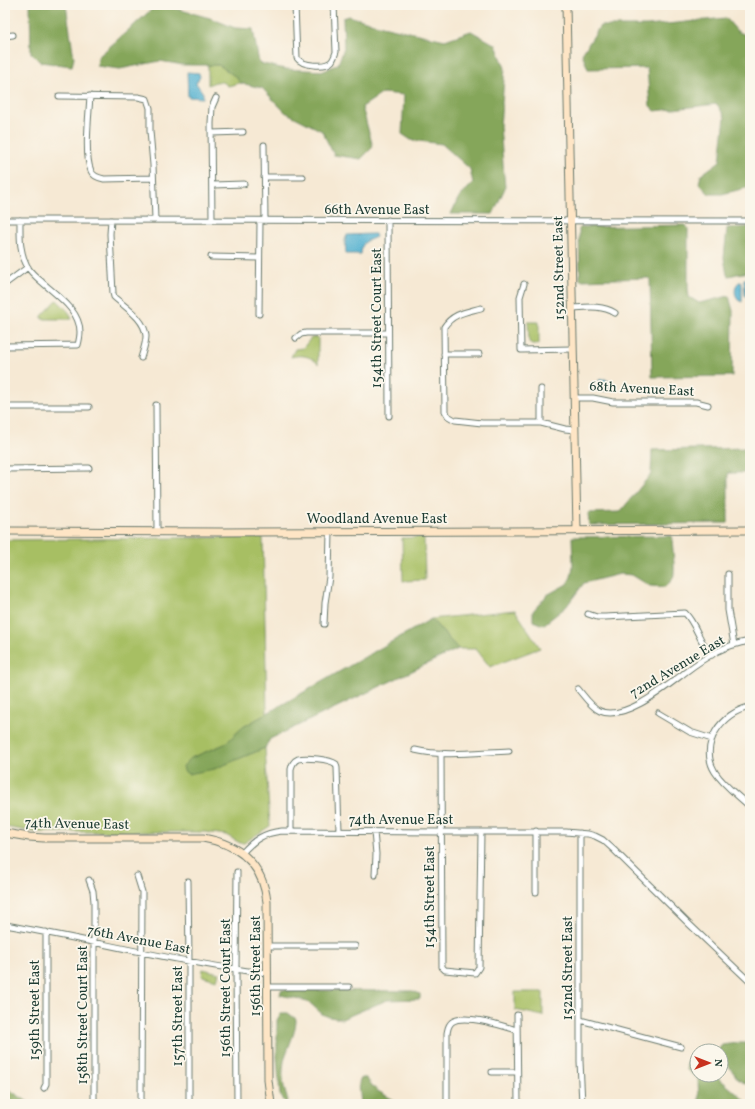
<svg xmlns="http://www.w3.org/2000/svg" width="755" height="1109" viewBox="0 0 755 1109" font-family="Vollkorn,serif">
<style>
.green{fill:#a7bf64;stroke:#637e4c}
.forest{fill:#85a65a;stroke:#527247}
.water{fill:#51b0d0;stroke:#387682}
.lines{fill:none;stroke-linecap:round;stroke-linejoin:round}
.street-casing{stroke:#6a796c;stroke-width:7}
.secondary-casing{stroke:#6a796c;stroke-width:9}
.street{stroke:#fff;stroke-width:5}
.secondary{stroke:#fee5c5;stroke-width:7}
.labels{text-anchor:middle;stroke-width:3.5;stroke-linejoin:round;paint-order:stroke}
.street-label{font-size:14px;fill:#1f3d34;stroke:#fbf7ec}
</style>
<rect width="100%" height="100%" fill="#fbf7ec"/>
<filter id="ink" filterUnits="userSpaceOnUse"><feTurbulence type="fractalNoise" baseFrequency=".025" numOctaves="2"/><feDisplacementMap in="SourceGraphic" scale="8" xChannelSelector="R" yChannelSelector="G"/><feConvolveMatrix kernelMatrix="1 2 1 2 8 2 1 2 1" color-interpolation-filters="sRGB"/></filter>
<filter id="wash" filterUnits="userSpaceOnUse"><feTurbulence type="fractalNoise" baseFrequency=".012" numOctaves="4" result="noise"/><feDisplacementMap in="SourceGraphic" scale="16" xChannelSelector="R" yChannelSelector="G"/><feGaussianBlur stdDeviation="0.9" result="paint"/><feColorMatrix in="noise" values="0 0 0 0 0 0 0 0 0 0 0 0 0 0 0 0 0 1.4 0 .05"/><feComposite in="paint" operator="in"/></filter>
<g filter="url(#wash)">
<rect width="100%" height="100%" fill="#f6e9d4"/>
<path class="green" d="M208 65H219L236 77 240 83 228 86C222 80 216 81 208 85Z
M57 300 68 311 72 319H42V316Z
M528 322H539V344H532L529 342Z
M318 337V364C311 356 302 354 291 357L295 349 303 348 311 338Z
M263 537 267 714 243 727 225 744 191 758 183 766 214 769 265 748 270 826 244 843H240L226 835 205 832H35L5 827V540Z
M424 537 425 580 403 581 402 538Z
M515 610 540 648 490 667 476 649H458L431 619Z
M203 969 219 973 217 980 202 976Z
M515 992H543V1016L515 1010Z"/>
<path class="forest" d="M30 5H66L74 58 72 66 40 62 31 53Z
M166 6 210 18 235 28 253 29 259 63 285 69 324 71 338 64 344 48 343 18 349 16 382 26 445 40 471 31 496 45 505 68 500 126 505 188 493 214H451L458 199 473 183 470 169 442 144 411 140 402 134 404 95 383 93 362 107 373 147 361 159 334 155 322 131 285 112 262 88 240 83 236 77 219 65H183L160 61 120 69 97 66 98 57 151 10Z
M726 18 737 31 750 37V187L722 194H709L699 183 701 175 720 161 725 117 717 104 655 111 650 106 647 68 588 69 582 54 600 26H647Z
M686 225 688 229V289L689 297 699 303 729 296 733 311 732 376 652 377 650 278 580 280 579 229 581 227Z
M750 227V272L737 274 729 276 727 275 724 258 727 228Z
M750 448V473H728V523L589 525 588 513 620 512 651 474 652 450Z
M672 536C672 545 676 572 673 578 672 581 668 584 665 587L650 586 632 575 620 574 584 583 566 607 543 625 533 621V611L547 595 567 584 571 577 573 566 572 537Z
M431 619 458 649 270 739 265 748 214 769 188 774 184 771 183 766 191 758 225 744 243 727Z
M281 990 413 991 420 994V999L387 1000 342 1019 329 1017 322 1014 311 1004 300 999 280 995Z
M281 1013H288L296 1019C296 1030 292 1038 288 1049 281 1065 281 1084 288 1100L286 1103 280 1095 277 1058V1020Z
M738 1043H750V1087L738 1079 721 1055V1051L718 1050 722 1045Z
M694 1057 697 1060V1075H715L749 1104H697L699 1102 698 1079 687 1070 686 1064 688 1058Z
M360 1078H366L376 1090 401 1104H361L359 1084Z
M5 1087 31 1104H5Z"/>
<path class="water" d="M187 72 199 73 200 77 196 83 203 93V98L188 97Z
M373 234H375L376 237C365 242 362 241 361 254H346L345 240 347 235Z
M744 279H750V295L748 297 745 296V295Z
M739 282H741L742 285V302L738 300C734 295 734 286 739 282Z
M605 379 610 382V389L606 391 599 390V380Z"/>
</g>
<g filter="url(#ink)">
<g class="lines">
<defs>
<path id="street" d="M295 5 297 58C302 66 326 68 332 61 334 58 335 55 336 52L334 5
M5 36 13 35
M59 96 138 97 147 99 150 108V131L153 165 155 220
M90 96C89 114 84 156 91 171 93 176 99 178 104 179L153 178
M212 133 243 132
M264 145 265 221
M264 177H303
M213 185 244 184
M5 220 750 221
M111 220 110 234 113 293 114 297C125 307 145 319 146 336 146 343 143 351 141 358
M212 220 211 123 212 107 216 98
M388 220 389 416
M211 257 259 258
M5 284 28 267
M524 284 520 297 521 350 573 349
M481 308C467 312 453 313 444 327L445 411 448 416 455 420 482 423H541L565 429 575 430
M572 308C588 307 602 305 615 313
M259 314 260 221
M296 338 301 334 306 333H388
M5 346 78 345C79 341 80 336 80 332 80 310 56 295 42 282 36 277 30 272 27 266 19 251 20 236 20 220
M444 354H479
M541 389V423
M574 398H593L613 402H696L708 405
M156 405 157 531
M5 407H89
M5 469 89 468
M728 574V610L734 645
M588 614 597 617H605L685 613C697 625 699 643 712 655
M324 624 325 603 329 577 330 531
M578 689C584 696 591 707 600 711 625 722 668 685 687 671 696 664 707 657 718 651 728 646 739 643 750 641
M750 707C722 712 698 745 715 772 724 786 739 796 750 807
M658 713 690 732 712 739
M415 750C442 757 481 752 509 751
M441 753 442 967 445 970 475 973 479 967 481 832
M291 831V769C292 765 293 761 298 759 305 757 330 759 336 764L337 768 339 831
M374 832 376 854 375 875
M580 833V1061L582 1104
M242 853C254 840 263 833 282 831L441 832H566L588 834 595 836 603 840 614 850 689 924 750 982
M137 876 142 892 141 1104
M89 880 93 891 94 902V1104
M188 881 189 961V1104
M536 892V831
M5 925C82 938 158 958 235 969 246 971 257 972 268 973
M268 946H355
M268 987H349
M517 1015 518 1104
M580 1020 681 1047
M492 1072H517
M44 1088 46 1084V932
M237 1104 236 969 237 872
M447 1104V1033C448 1029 448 1025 452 1022 464 1013 503 1026 517 1030"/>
<path id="secondary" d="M566 5 577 530
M5 531 222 532 750 530
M5 833 29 837 44 838H203C239 844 263 864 267 902L268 1080 271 1104"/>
</defs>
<use href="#street" class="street-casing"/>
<use href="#secondary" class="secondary-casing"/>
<use href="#street" class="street"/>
<use href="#secondary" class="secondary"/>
</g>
</g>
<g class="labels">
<g class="street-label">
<text x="377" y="214">66th Avenue East</text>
<text transform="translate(558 268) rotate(-91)" y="5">152nd Street East</text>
<text transform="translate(376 318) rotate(-90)" y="5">154th Street Court East</text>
<text transform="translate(642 388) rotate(3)" y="5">68th Avenue East</text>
<text x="377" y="523">Woodland Avenue East</text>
<text transform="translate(677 666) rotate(-31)" y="5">72nd Avenue East</text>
<text x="401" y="824">74th Avenue East</text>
<text transform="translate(77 823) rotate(1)" y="5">74th Avenue East</text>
<text transform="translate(429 897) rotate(-90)" y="5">154th Street East</text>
<text transform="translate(139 939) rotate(11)" y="5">76th Avenue East</text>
<text transform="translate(255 966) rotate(-90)" y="5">156th Street East</text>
<text transform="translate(567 968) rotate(-90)" y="5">152nd Street East</text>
<text transform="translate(225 988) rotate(-90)" y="5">156th Street Court East</text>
<text transform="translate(34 1010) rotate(-90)" y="5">159th Street East</text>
<text transform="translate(82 1015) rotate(-90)" y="5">158th Street Court East</text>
<text transform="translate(177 1016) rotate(-90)" y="5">157th Street East</text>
</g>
</g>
<rect width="755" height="1109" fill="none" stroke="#fbf7ec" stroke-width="20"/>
<g transform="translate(709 1063) rotate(90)"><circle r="19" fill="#fbf7ec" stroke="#a3ada2"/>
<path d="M0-3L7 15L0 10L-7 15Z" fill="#c8321e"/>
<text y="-6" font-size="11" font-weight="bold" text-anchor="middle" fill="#1f3d34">N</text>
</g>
</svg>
